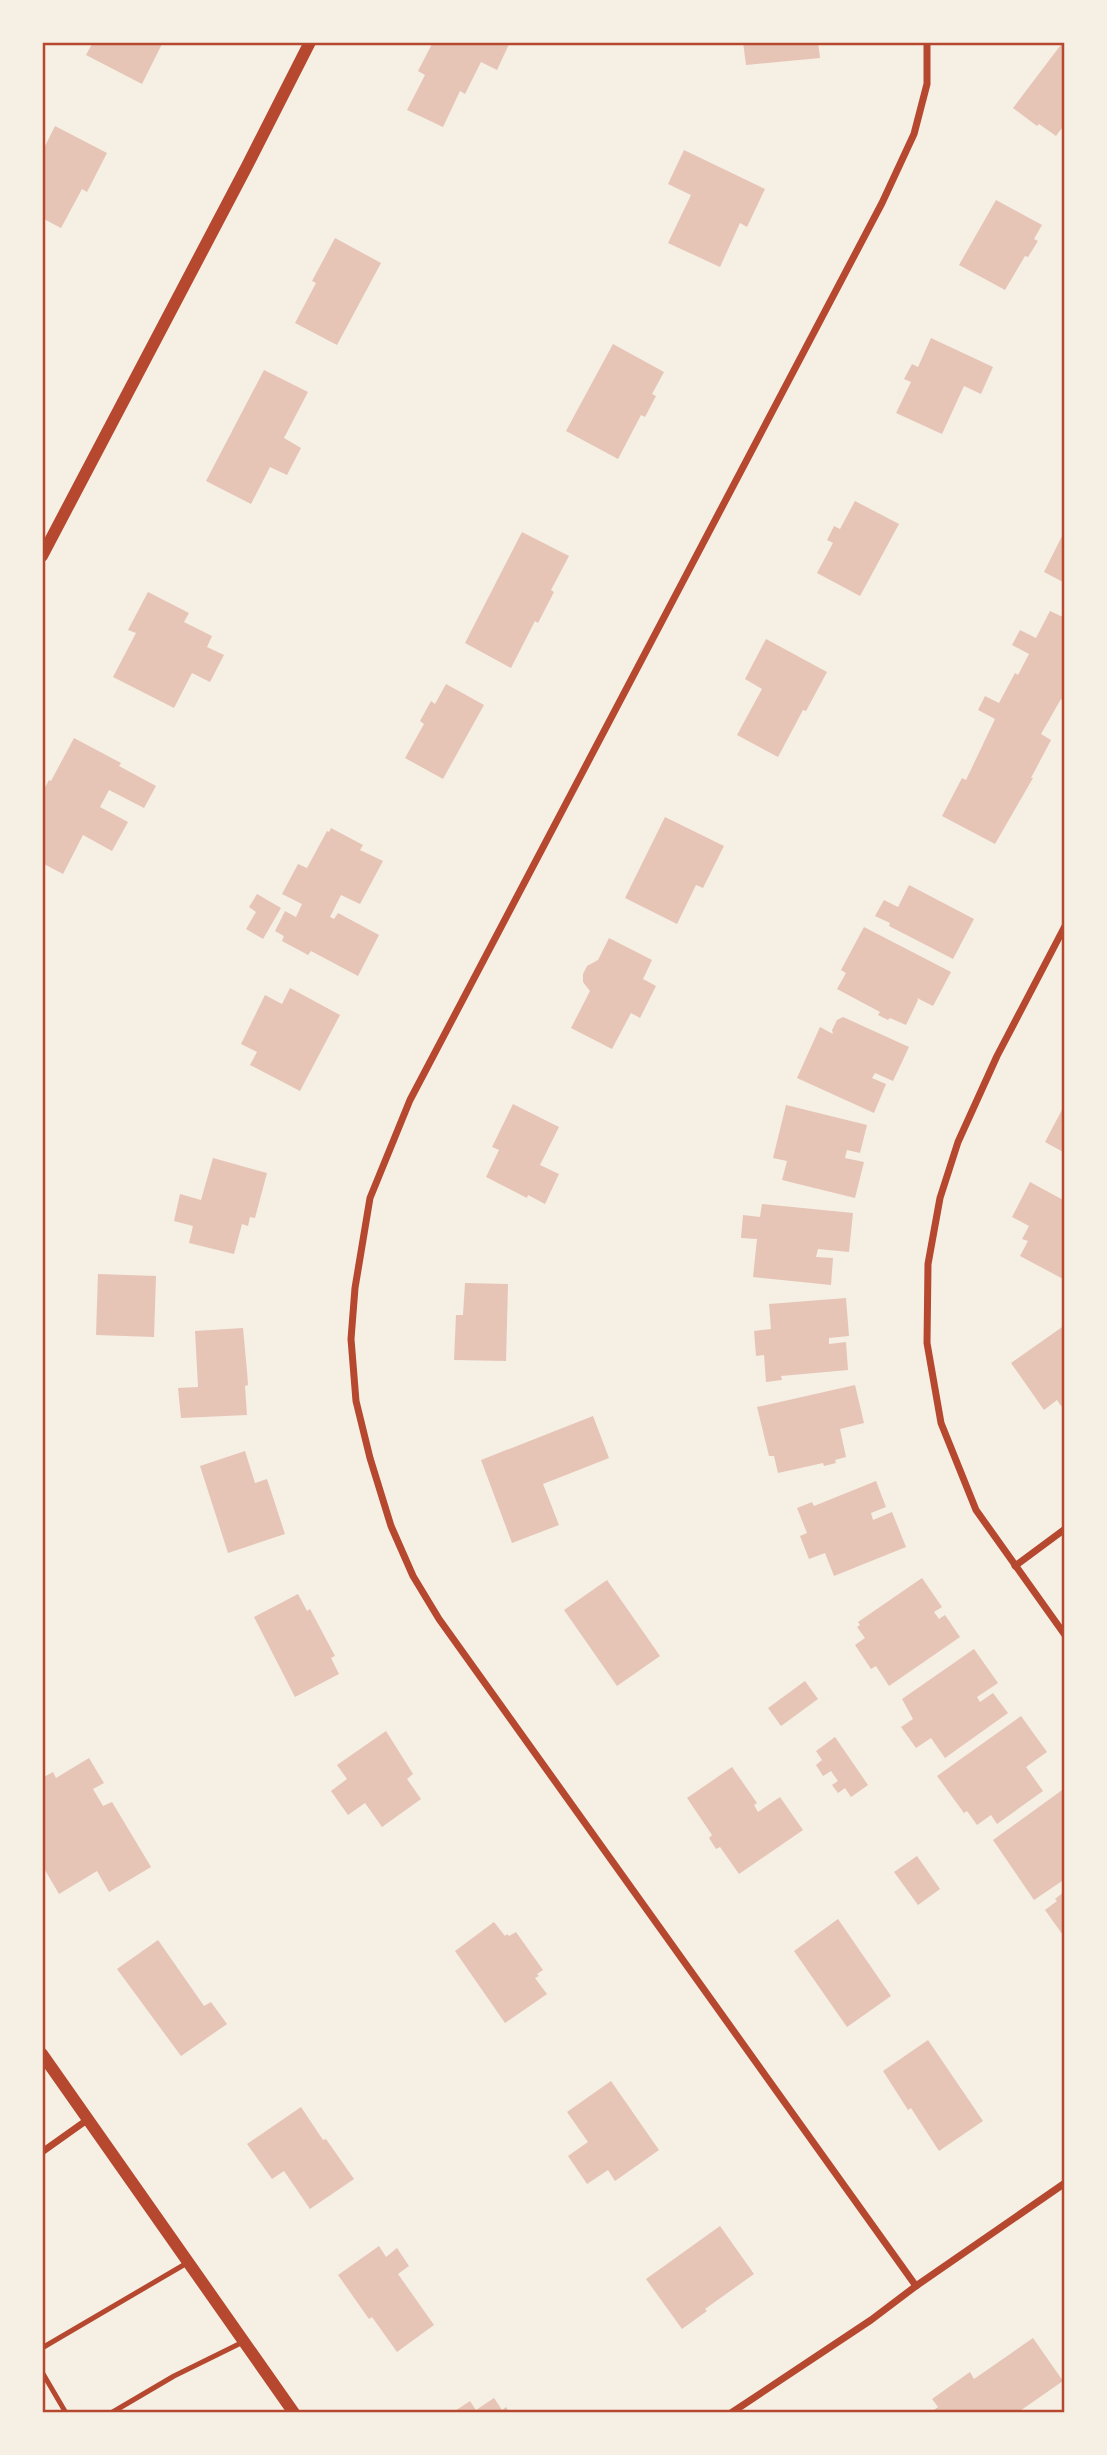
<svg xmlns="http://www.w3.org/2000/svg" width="1107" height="2455" font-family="'Work Sans',sans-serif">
<rect width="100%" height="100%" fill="#f6efe4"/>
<g fill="#e6c5b7">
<polygon points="93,42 163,42 142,84 86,55"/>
<polygon points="433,42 510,42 497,70 481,62 465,94 460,91 443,127 407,110 425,75 418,71"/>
<polygon points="743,42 818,42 820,58 746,65"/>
<polygon points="1063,42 1065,42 1065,124 1056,136 1039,124 1037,126 1013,108"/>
<polygon points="55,126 107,153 87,192 82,189 61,228 42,218 42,152"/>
<polygon points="684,150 765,189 747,227 740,223 720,267 668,243 691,195 668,184"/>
<polygon points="996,200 1042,225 1034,239 1038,241 1028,257 1025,256 1005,290 959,265"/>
<polygon points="335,238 381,263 337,345 295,323 316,283 312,281"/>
<polygon points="931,338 993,367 981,394 964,386 942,434 896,413 911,382 904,379 912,364 918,367"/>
<polygon points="613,344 664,372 652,394 656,396 645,417 641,415 618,459 566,431"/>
<polygon points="264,370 308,392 284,438 301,448 287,475 270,467 251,504 206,481"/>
<polygon points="855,501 899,524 860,596 817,573 833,543 827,540 834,526 840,529"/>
<polygon points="1065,530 1065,583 1044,572"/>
<polygon points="522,532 569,556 551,590 554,592 538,623 535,621 511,668 465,643"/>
<polygon points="148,592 189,613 184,622 212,636 207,647 224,655 210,682 192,673 174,708 113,677 136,633 128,630"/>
<polygon points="1050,611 1065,618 1065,701 1061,699 1041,734 1051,740 1031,778 1033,778 995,844 942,816 962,778 966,780 995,719 978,710 985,696 999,703 1015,673 1018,675 1029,654 1012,645 1020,630 1036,638"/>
<polygon points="766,639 827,672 806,711 803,710 778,757 737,735 762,689 745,679"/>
<polygon points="446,684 484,705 443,779 405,758 424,724 420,721 431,701 435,704"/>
<polygon points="74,738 121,763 119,766 156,786 144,808 109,790 100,807 128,822 112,851 83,835 63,874 42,863 42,793 49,780 51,781"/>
<polygon points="665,817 724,846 703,888 696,885 677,924 625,898"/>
<polygon points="331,828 363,845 360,850 383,861 360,904 341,895 330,917 334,919 338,913 379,935 358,976 311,951 308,955 282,941 284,936 275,931 285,911 296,917 302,904 282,894 298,864 307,868 327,831 329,832"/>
<polygon points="909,885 974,919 953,959 889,926 890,923 875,916 884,900 898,907"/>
<polygon points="257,894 281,908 263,939 246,929 256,912 249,907"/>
<polygon points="864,927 951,972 933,1006 917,998 918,1000 906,1025 890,1018 888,1020 878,1015 880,1012 837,989 846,973 841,970"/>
<polygon points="609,938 652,960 643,979 656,986 640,1018 631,1013 612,1049 571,1028 590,991 583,982 583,974 587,966 598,960"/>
<polygon points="290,988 340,1015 300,1091 250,1065 257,1052 241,1044 265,995 282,1004"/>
<polygon points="843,1017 909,1047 893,1081 875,1073 872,1078 886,1084 874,1113 797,1078 820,1027 833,1034 832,1030 837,1020"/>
<polygon points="513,1104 559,1127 540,1165 559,1174 545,1204 528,1195 527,1198 486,1177 499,1150 492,1147"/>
<polygon points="1065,1104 1065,1153 1045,1142"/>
<polygon points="786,1105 867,1125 860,1153 847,1150 845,1158 864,1162 855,1198 782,1180 787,1161 773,1158"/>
<polygon points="213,1158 267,1173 255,1218 250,1217 248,1226 242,1224 234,1254 189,1243 193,1226 174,1221 180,1194 201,1200"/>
<polygon points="1030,1182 1065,1201 1065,1280 1020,1256 1028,1241 1022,1239 1029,1226 1012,1217"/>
<polygon points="762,1204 853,1213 849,1252 818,1249 816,1257 833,1258 831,1285 753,1277 757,1239 741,1238 743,1215 760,1217"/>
<polygon points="98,1274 156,1276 154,1337 96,1335"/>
<polygon points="465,1283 508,1284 506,1361 454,1360 456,1315 463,1315"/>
<polygon points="846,1298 849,1336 829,1338 829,1344 846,1342 848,1370 781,1376 782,1380 766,1382 764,1355 756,1356 754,1331 771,1329 769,1304"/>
<polygon points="1065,1325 1065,1403 1061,1406 1057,1400 1044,1410 1011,1363"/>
<polygon points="243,1328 247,1371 248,1385 245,1386 247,1415 181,1418 178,1388 198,1387 195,1331"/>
<polygon points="855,1385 864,1423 840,1429 846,1457 835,1460 836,1463 824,1466 823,1463 778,1473 774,1456 769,1456 757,1407"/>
<polygon points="593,1416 609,1458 543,1484 559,1525 512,1543 481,1460"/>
<polygon points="245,1451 255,1483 267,1479 285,1534 228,1553 200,1466"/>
<polygon points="876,1481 886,1507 871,1513 873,1520 892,1512 906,1547 834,1576 825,1553 809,1559 800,1536 807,1533 797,1508 812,1502 814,1506"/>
<polygon points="922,1578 942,1607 934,1612 939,1619 945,1615 960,1637 889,1686 876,1666 871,1669 855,1645 865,1638 857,1627 860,1625 858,1622"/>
<polygon points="607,1580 660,1656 617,1686 564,1610"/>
<polygon points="298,1594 307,1611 310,1609 335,1656 331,1658 339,1674 295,1697 254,1617"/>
<polygon points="974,1649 998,1683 977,1697 980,1702 993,1693 1008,1713 945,1758 931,1738 916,1748 901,1727 913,1719 902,1699"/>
<polygon points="805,1681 818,1699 781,1726 768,1708"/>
<polygon points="1021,1716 1047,1752 1026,1767 1043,1791 997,1824 991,1815 977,1825 967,1811 964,1813 937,1776"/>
<polygon points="386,1731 413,1774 407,1779 421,1799 382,1827 365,1803 348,1815 331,1791 347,1779 337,1765"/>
<polygon points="835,1737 868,1785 851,1797 845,1788 838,1793 832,1785 838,1781 831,1771 823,1776 816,1765 822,1760 816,1751"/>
<polygon points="89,1758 104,1783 93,1789 103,1806 112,1802 151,1867 109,1892 97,1871 59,1894 42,1865 42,1778 53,1772 56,1778"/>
<polygon points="732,1767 757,1803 754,1805 758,1812 780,1797 803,1830 739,1874 720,1847 716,1849 709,1838 712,1835 687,1798"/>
<polygon points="1065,1788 1065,1838 1062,1841 1065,1845 1065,1879 1034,1900 993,1840"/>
<polygon points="917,1856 940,1889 918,1905 894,1872"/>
<polygon points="1065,1891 1065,1938 1045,1910 1057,1901 1055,1899"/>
<polygon points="838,1919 891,1996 847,2027 794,1951"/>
<polygon points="494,1922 505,1936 507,1934 509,1936 516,1932 543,1970 537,1974 539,1976 535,1978 547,1994 505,2023 455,1951"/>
<polygon points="158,1940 204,2006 211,2002 227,2024 181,2056 117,1969"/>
<polygon points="928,2040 983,2121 939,2151 911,2108 908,2110 883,2071"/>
<polygon points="611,2081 659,2150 615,2181 608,2170 587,2184 568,2156 588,2142 567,2112"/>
<polygon points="301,2107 323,2140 326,2139 354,2179 310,2209 284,2171 272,2179 247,2144"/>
<polygon points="720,2226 754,2274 705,2309 707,2311 682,2329 646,2279"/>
<polygon points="379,2246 386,2257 397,2248 409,2266 398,2274 434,2325 397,2352 372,2317 369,2319 338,2275"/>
<polygon points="1033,2338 1063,2381 1017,2413 930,2413 938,2407 932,2399 970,2372 974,2379"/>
<polygon points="494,2398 502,2410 506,2407 510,2413 452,2413 470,2401 476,2410"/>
</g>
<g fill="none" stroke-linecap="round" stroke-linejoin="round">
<g stroke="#b5482f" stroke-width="5">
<polyline points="42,2348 187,2263"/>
<polyline points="42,2372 66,2413"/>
<polyline points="111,2413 174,2376 243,2342"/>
</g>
<g stroke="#b5482f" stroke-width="7">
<polyline points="1065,926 997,1056 958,1142 940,1198 928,1264 927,1343 941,1423 976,1510 1065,1635"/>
<polyline points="1015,1566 1065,1529"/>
<polyline points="42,2152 87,2120"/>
<polyline points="916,2286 439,1619 413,1576 391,1526 370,1458 356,1401 351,1339 355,1288 370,1198 410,1100 882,203 914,134 927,84 927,42"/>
<polyline points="731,2413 871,2320 916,2286 1065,2183"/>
</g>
<g stroke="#b5482f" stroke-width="12">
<polyline points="42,556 247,166 310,42"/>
<polyline points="42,2054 294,2413"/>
</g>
</g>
<rect width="1107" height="2455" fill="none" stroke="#f6efe4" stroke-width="88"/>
<rect x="44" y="44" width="1019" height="2367" fill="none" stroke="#b5482f" stroke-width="2.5"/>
</svg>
